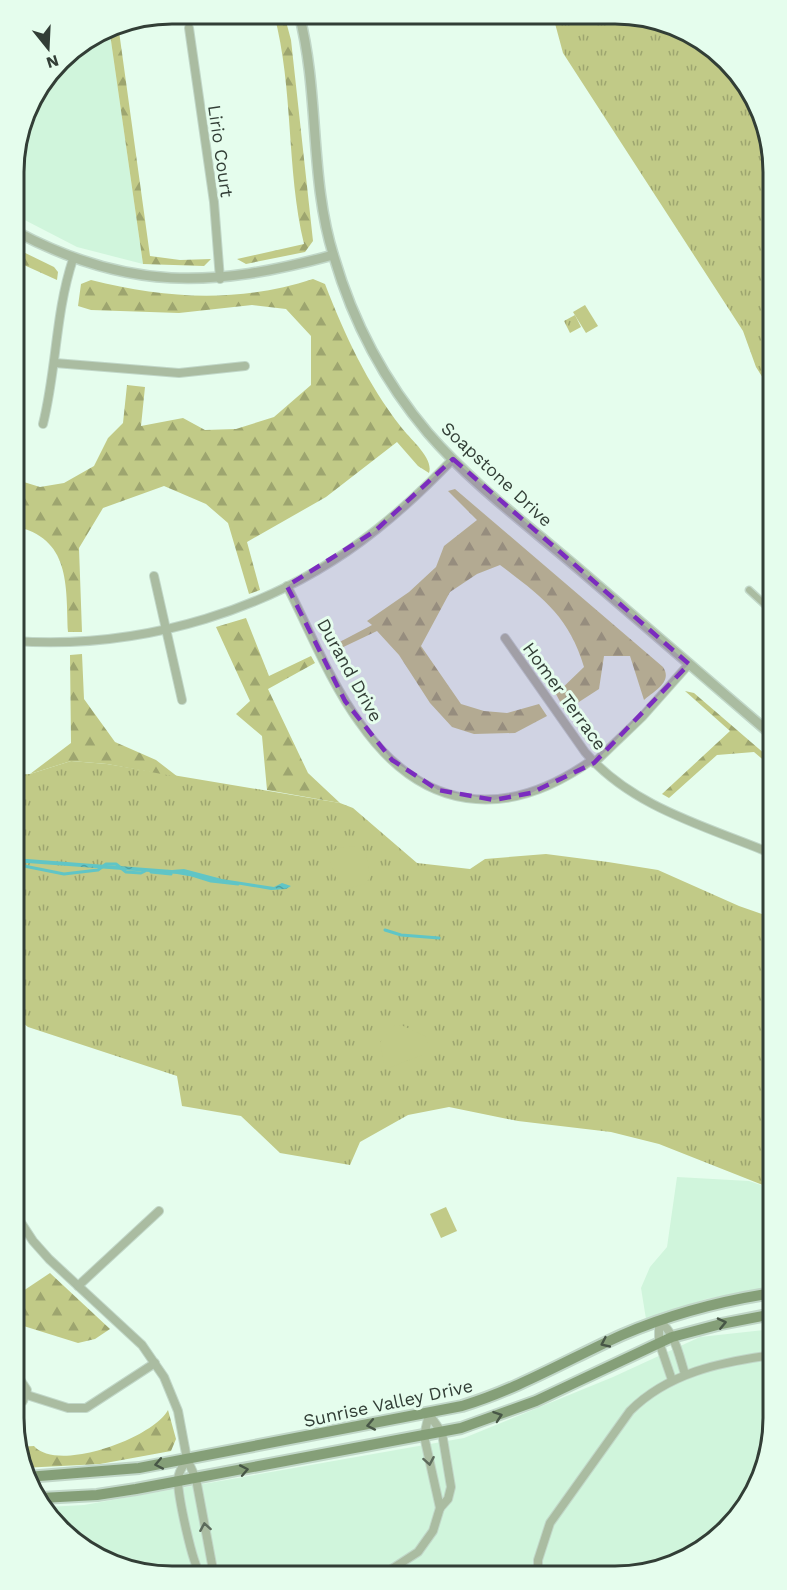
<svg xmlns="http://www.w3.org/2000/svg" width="787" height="1590" font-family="'Work Sans',sans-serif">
<defs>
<pattern id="grass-tufts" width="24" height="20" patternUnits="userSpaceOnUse" patternTransform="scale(1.5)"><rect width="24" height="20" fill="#c1ca87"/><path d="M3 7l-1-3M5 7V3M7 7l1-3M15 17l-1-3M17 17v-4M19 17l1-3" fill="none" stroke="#9da56f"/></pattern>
<pattern id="forest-firs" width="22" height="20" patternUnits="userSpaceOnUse" patternTransform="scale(1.5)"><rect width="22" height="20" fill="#c1ca87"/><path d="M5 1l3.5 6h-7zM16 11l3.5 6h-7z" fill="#9da56f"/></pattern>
<pattern id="water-ripples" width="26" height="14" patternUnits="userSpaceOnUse" patternTransform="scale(1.5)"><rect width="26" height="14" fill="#60c5c6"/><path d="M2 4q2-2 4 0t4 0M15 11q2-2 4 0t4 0" fill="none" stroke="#50a1a2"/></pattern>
</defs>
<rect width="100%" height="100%" fill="#e5fded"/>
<g fill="#d0f5dc">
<polygon points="109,27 143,264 77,247 15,215 15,151 30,101 67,53"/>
<polygon points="677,1177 749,1181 773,1189 773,1287 706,1299 646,1319 641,1288 650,1267 667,1247"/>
<polygon points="773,1329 773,1429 741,1515 666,1568 615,1576 151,1575 68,1537 47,1507 84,1505 464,1438 613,1377 700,1337"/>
</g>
<g fill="url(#grass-tufts)">
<polygon points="553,16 646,16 720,53 765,121 773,172 773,394 756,367 743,331 563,53"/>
<polygon points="575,315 581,327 570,333 564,321"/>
<polygon points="71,761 107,764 340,803 353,808 417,863 470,869 485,859 546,854 608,862 658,870 739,906 773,918 773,1189 659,1144 611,1132 518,1121 449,1107 408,1115 360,1142 350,1165 280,1153 241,1116 182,1106 177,1076 28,1027 14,1016 14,775 30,774"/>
</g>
<g fill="url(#forest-firs)">
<path d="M274 14H284L291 40 313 241 305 252 246 264 237 259 304 244C286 168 294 90 274 14Z"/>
<polygon points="118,24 150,256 180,260 211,259 204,266 143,264 109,27"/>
<polygon points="15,248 54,267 58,272 57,280 15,261"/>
<path d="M313 279 325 284C345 336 367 383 401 427 410 439 434 458 429 473L418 466 397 442 326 497 247 542 260 590 249 594 228 523 206 504 164 486 103 508 79 548 82 632H68C66 585 71 538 14 526V479L40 487 64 483 94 466 108 438 123 423 127 385 145 387 141 426 183 418 205 430 236 429 274 417 311 385V336L286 309 252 305 179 313 91 310 78 306 81 284 91 280C166 299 239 303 313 279Z"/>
<path d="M455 489 663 667C673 682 654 691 644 700L630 656H604L599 689 565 711 556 694 584 667C569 616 541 596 500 565L477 574 450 592 421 646 461 704 484 711 507 713 539 704 547 716 515 733 474 734 452 727 430 703 399 655 377 631 335 651 332 646 372 625 367 621 409 592 436 567 444 546 477 520 448 491Z"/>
<polygon points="246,618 269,676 311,656 315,663 268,689 308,773 340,803 267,790 262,736 236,714 250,701 216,627"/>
<polygon points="82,654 84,699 115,742 156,760 178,777 107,764 71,761 30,774 71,743 70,655"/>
<polygon points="685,691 694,693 773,761 773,768 754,752 717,755 669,798 662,794 730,731"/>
<polygon points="50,1273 110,1329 95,1339 78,1343 14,1323 14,1297"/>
<path d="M168 1410 176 1439 171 1451 100 1464 22 1468 18 1447 34 1446C58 1473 153 1438 168 1410Z"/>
</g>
<g fill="#c1ca87">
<polygon points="585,305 598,326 586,333 573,312"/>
<polygon points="356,846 366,853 370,878 365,884 345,889 338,883 328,855 337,848"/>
<polygon points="401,1025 425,1036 430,1048 422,1055 389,1068 384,1063 380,1042 394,1026"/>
<polygon points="446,1207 457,1231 441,1238 430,1214"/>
</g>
<polygon fill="url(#water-ripples)" points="14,858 172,870 184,869 222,879 274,887 282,883 291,886 286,889 271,890 177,874 14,862"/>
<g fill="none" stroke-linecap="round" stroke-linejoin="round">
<g stroke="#60c5c6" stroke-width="3">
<polyline points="14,864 64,874 98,870 106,864 116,864 126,872 141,873 145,871"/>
<polyline points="151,872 171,874"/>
<polyline points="192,875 211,881 238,884"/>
<polyline points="385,930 401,935 439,938"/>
</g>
<g stroke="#c1d7c8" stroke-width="9">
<polyline id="pedestrian" points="749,590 773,612"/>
</g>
<g stroke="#c1d7c8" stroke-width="10">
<g id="minor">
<polyline points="189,28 214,202 220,279"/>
<polyline points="55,363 179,373 245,366"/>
<path d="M43 424C57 367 55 314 73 259"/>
<polyline points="154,576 182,700"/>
<path d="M287 586C310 631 330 682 360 723 422 812 505 822 592 760"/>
<path d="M505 638 585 752C630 805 701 825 763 850"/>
<path d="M14 641C142 650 276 610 376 530 404 508 429 484 453 459"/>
<polyline points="594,763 642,717 689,664"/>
<polyline points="14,1212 33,1241 49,1259 142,1345 164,1377 178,1411 187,1459 196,1479 214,1575"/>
<polyline points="78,1286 159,1211"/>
<path d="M672 1380 659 1342V1321C675 1332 679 1356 685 1374"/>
<polyline points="27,1395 68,1408 86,1408 155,1363"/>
<polyline points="14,1403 23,1401 27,1390 21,1381 14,1380"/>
<polyline points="429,1414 424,1436 440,1508"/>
<path d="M187 1459C183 1466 178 1472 178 1480 178 1496 192 1564 201 1575"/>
<polyline points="381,1576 418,1552 433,1531 440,1508 448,1499 451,1487 442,1433 429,1414"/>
<path d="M538 1576V1560L550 1523 630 1411C668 1373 720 1362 773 1355"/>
</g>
</g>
<g stroke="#c1d7c8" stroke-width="12">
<g id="tertiary">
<path d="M299 14C320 94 309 179 334 257 353 322 384 381 428 433 472 484 529 526 580 570 644 625 709 681 773 736"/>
<path d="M15 231C127 291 213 288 333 255"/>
</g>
</g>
<g stroke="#c1d7c8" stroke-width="14">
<g id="secondary">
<path d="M27 1477 139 1468 462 1406C518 1389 569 1359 622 1335 671 1314 721 1301 773 1293"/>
<polyline points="41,1498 97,1495 136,1489 461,1428 536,1401 672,1337 721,1324 773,1314"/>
</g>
</g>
<use href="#pedestrian" stroke="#aabca1" stroke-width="6"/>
<use href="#minor" stroke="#aabca1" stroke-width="8"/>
<use href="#tertiary" stroke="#aabca1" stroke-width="9"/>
<use href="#secondary" stroke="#859f78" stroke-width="10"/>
</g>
<defs><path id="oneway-chevron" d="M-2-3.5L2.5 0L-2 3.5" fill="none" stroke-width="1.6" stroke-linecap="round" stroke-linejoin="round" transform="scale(1.5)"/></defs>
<g stroke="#475646">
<use href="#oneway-chevron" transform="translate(722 1323) rotate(-13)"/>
<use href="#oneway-chevron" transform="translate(605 1343) rotate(155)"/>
<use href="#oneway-chevron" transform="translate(498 1416) rotate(-19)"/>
<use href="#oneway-chevron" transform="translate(371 1425) rotate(169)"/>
<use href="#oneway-chevron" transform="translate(159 1464) rotate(169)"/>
<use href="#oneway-chevron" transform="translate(244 1470) rotate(-11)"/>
</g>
<g stroke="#5c6a5b">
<use href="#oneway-chevron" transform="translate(429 1461) rotate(80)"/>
<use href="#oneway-chevron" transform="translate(205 1527) rotate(-100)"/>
</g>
<path fill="#7b2cbf" fill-opacity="0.2" stroke="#7b2cbf" stroke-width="4.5" stroke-dasharray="12 8" stroke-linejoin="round" d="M453 459 689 664 594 763 531 793 494 800 438 790 392 760 345 701 287 586 375 531Z"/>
<g text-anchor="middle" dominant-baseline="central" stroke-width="6" stroke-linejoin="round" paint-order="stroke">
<g font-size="18" fill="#323e36" stroke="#e5fded">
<text transform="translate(221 151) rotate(82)">Lirio Court</text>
<text transform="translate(497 474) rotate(43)">Soapstone Drive</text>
<text transform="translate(350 670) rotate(61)">Durand Drive</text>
<text transform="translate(565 696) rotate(54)">Homer Terrace</text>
<text transform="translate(388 1403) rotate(-12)">Sunrise Valley Drive</text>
</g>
</g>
<path d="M0 0H787V1590H0ZM172 24H615A148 148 0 0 1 763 172V1418A148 148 0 0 1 615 1566H172A148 148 0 0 1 24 1418V172A148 148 0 0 1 172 24Z" fill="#e5fded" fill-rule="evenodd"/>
<path fill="none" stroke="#323e36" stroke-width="3" d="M172 24H615A148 148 0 0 1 763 172V1418A148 148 0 0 1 615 1566H172A148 148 0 0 1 24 1418V172A148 148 0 0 1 172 24Z"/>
<g transform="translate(48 48) rotate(162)" stroke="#e5fded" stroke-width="4.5" paint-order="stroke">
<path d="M0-4.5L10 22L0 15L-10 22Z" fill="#323e36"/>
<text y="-9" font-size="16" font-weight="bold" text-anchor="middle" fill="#323e36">N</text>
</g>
</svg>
